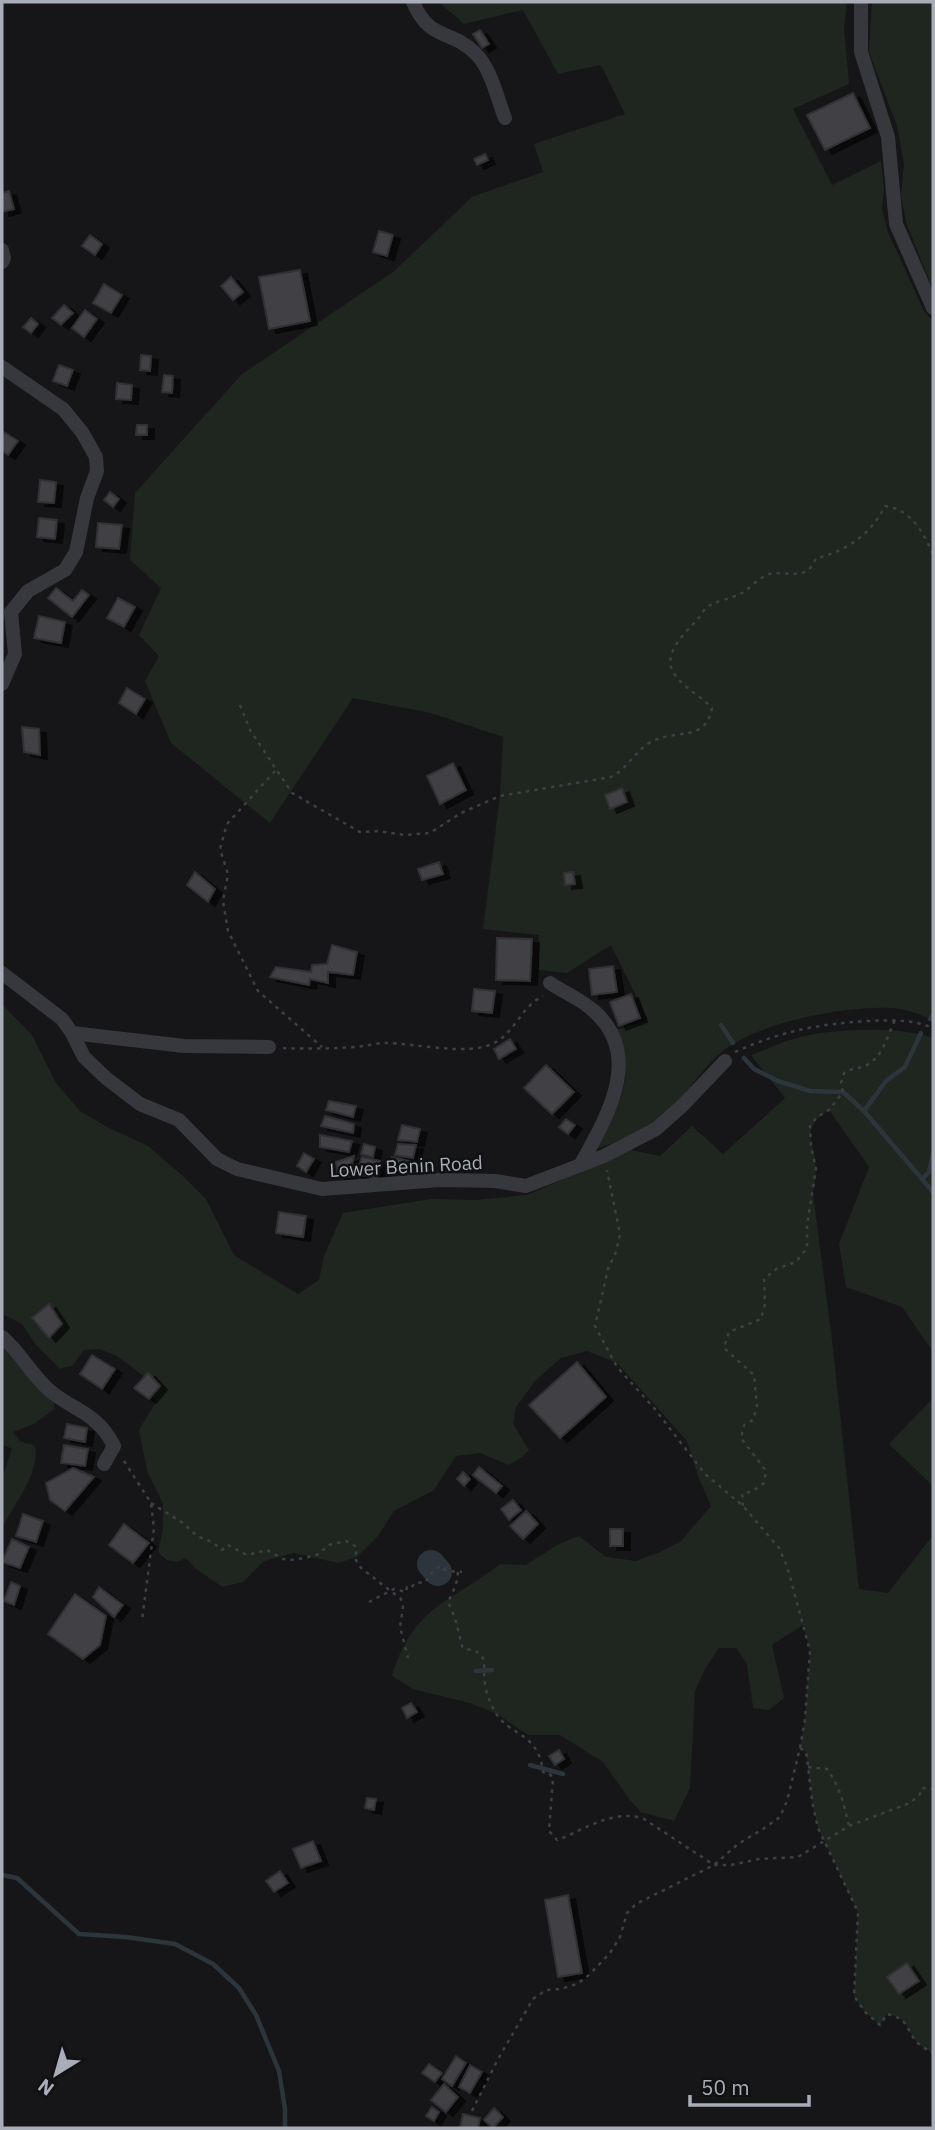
<svg xmlns="http://www.w3.org/2000/svg" width="935" height="2130" font-family="'IBM Plex Sans',sans-serif">
<defs>
<filter id="shadow"><feDropShadow dx="7" dy="4" stdDeviation="0" flood-color="#0009"/></filter>
</defs>
<rect width="100%" height="100%" fill="#161618"/>
<g fill="#1e261f">
<path d="M439 2H847L844 29 849 84 793 109 832 185 881 161 884 189 882 209 888 232 924 311 933 321V1020C920 1014 906 1009 892 1008 845 1005 753 1023 718 1055 697 1074 682 1102 660 1119 643 1133 618 1141 597 1149 618 1103 637 1082 617 1030L648 1020 611 945 567 973 539 970V935L483 929 500 796 503 737 431 713 353 698 270 823 171 743 145 681 159 656 139 635 161 588 130 560 135 493 242 374 393 272 472 197 543 172 534 144 625 114 601 65 558 74 523 10 464 24Z"/>
<polygon points="872,2 933,2 933,290 906,222 901,196 904,164 897,126 869,52"/>
<path d="M2 1004 32 1035 56 1083 80 1111 107 1127 148 1146 185 1178 206 1199 234 1255 298 1294 319 1280 324 1256 343 1213 431 1199 476 1200 527 1195 631 1150 660 1156 692 1126 723 1154 785 1098 751 1055C766 1050 781 1042 797 1038 829 1028 903 1026 933 1038V1352L902 1307 846 1287 839 1244 869 1167 829 1110C798 1129 816 1142 816 1170 816 1178 814 1186 813 1193L832 1340 859 1589 888 1593 933 1535V2053C927 2050 919 2045 915 2040 905 2026 908 2018 887 2014L880 2025 865 2012 854 1996 858 1912 818 1828 812 1801 807 1758 806 1752 800 1748 805 1719 810 1651 803 1625 772 1645 784 1698 769 1710 753 1708 747 1664 736 1648H719L705 1669 695 1691 690 1788 674 1821 641 1812 629 1799 603 1762 560 1735H528L497 1714 470 1703 413 1689 392 1676C414 1605 449 1604 500 1564L526 1565 557 1545 579 1536 606 1557 636 1561 658 1553 681 1541 711 1506 699 1479 687 1441 617 1363 587 1351 561 1358 535 1381 516 1407 513 1424 529 1450 522 1457 509 1465 480 1453 456 1456 434 1490 394 1511 378 1536 357 1557 338 1563 294 1553 264 1561 243 1582 222 1587 195 1568 186 1558 177 1562 167 1560 158 1552 163 1529V1504L147 1471 139 1430 156 1402 149 1380 117 1356 99 1349 84 1350 73 1365 60 1369 35 1344 22 1324 2 1314Z"/>
<path d="M2 1346 53 1398 55 1408 34 1424 13 1432 20 1441 35 1446C40 1474 14 1504 2 1528V1478L12 1449 2 1444Z"/>
<polygon points="933,1398 933,1486 889,1444"/>
</g>
<g fill="none" stroke-linecap="round" stroke-linejoin="round">
<g stroke="#2c353c" stroke-width="4.5">
<polyline points="930,1019 933,1015"/>
<polyline points="721,1025 733,1043"/>
<polyline points="744,1058 754,1069 778,1081 810,1091 843,1092 864,1111 933,1192"/>
<polyline points="864,1111 886,1081 905,1067 921,1033"/>
<polyline points="922,1179 929,1172 933,1153"/>
<polyline points="476,1671 492,1670"/>
<polyline points="530,1765 563,1774"/>
<polyline points="2,1875 17,1878 79,1934 126,1937 175,1944 213,1964 239,1988 256,2015 279,2071 285,2109 285,2128"/>
</g>
<polyline stroke="#2c353c" stroke-width="28" points="431,1564 438,1572"/>
</g>
<g fill="#404145" stroke="#303034" stroke-width="2" filter="url(#shadow)">
<polygon points="480,30 489,44 482,48 473,34"/>
<polygon points="853,93 870,128 825,150 807,115"/>
<polygon points="485,154 488,160 477,165 474,159"/>
<polygon points="9,191 14,209 2,212 2,193"/>
<polygon points="379,231 393,235 387,256 373,252"/>
<polygon points="90,235 102,244 95,255 82,246"/>
<polygon points="300,270 310,321 269,329 259,277"/>
<polygon points="231,277 243,292 233,300 221,286"/>
<polygon points="104,284 122,295 111,313 93,303"/>
<polygon points="64,305 73,313 61,325 52,318"/>
<polygon points="85,310 97,319 84,337 72,328"/>
<polygon points="31,318 38,324 31,333 23,327"/>
<polygon points="141,355 151,356 150,371 140,370"/>
<polygon points="59,365 73,370 67,386 53,381"/>
<polygon points="164,375 173,376 172,393 162,392"/>
<polygon points="117,383 132,385 131,400 116,399"/>
<polygon points="137,425 147,425 147,435 136,435"/>
<polygon points="4,432 18,441 8,455 2,451 2,435"/>
<polygon points="40,480 56,482 54,503 38,502"/>
<polygon points="110,492 119,499 113,507 104,500"/>
<polygon points="39,518 57,520 55,539 37,537"/>
<polygon points="98,523 122,525 119,549 96,547"/>
<polygon points="56,588 73,601 82,590 89,595 72,617 48,598"/>
<polygon points="118,598 135,607 124,627 107,618"/>
<polygon points="39,616 65,622 61,643 34,638"/>
<polygon points="127,688 145,699 136,714 119,703"/>
<polygon points="22,727 39,729 40,755 24,752"/>
<polygon points="453,763 466,790 440,804 427,776"/>
<polygon points="622,788 627,802 610,809 605,795"/>
<polygon points="439,862 443,874 422,880 418,869"/>
<polygon points="195,872 215,889 208,902 187,885"/>
<polygon points="573,872 575,884 565,885 564,873"/>
<polygon points="497,938 532,939 530,981 496,980"/>
<polygon points="332,945 357,952 353,975 328,972 328,983 310,979 309,985 270,977 276,967 311,972 312,965 327,964"/>
<polygon points="613,966 617,992 592,995 589,969"/>
<polygon points="474,989 495,991 492,1013 472,1011"/>
<polygon points="631,994 640,1018 619,1026 610,1002"/>
<polygon points="510,1039 516,1049 499,1059 494,1049"/>
<polygon points="546,1065 574,1092 552,1114 524,1088"/>
<polygon points="329,1101 356,1106 353,1117 326,1110"/>
<polygon points="325,1116 354,1124 353,1133 321,1126"/>
<polygon points="566,1119 575,1125 568,1134 559,1127"/>
<polygon points="402,1125 420,1129 417,1142 398,1140"/>
<polygon points="320,1135 352,1141 349,1152 320,1147"/>
<polygon points="364,1144 375,1147 373,1157 361,1154"/>
<polygon points="398,1144 416,1145 413,1158 395,1155"/>
<polygon points="304,1153 314,1159 306,1172 297,1166"/>
<polygon points="354,1156 349,1177 338,1176 336,1162"/>
<polygon points="362,1157 380,1161 377,1178 356,1174"/>
<polygon points="392,1157 417,1163 412,1176 389,1169"/>
<polygon points="279,1212 306,1216 303,1237 276,1233"/>
<polygon points="49,1304 62,1324 49,1338 32,1318"/>
<polygon points="92,1355 115,1369 102,1389 80,1374"/>
<polygon points="577,1362 606,1397 560,1438 529,1405"/>
<polygon points="148,1373 160,1386 149,1399 134,1388"/>
<polygon points="67,1424 87,1428 85,1442 64,1438"/>
<polygon points="64,1445 88,1449 85,1466 61,1463"/>
<polygon points="479,1467 502,1486 496,1493 473,1475"/>
<polygon points="73,1468 94,1477 65,1511 50,1500 46,1483"/>
<polygon points="463,1472 470,1479 464,1486 457,1479"/>
<polygon points="513,1500 521,1510 509,1520 501,1509"/>
<polygon points="526,1511 538,1524 523,1539 510,1526"/>
<polygon points="23,1514 43,1521 36,1542 16,1536"/>
<polygon points="124,1524 149,1543 133,1563 109,1545"/>
<rect x="610" y="1529" width="13" height="17"/>
<polygon points="12,1539 29,1547 20,1568 2,1562"/>
<polygon points="11,1582 20,1586 14,1605 4,1601"/>
<polygon points="99,1587 123,1605 114,1617 93,1597"/>
<polygon points="75,1594 106,1616 100,1645 83,1659 48,1634"/>
<polygon points="411,1703 417,1712 407,1718 402,1708"/>
<polygon points="559,1750 564,1759 555,1765 549,1756"/>
<polygon points="367,1798 376,1799 374,1810 365,1808"/>
<polygon points="313,1841 321,1861 301,1868 293,1849"/>
<polygon points="280,1871 288,1883 274,1892 266,1881"/>
<polygon points="568,1895 582,1973 558,1977 545,1900"/>
<polygon points="907,1963 919,1981 899,1994 887,1977"/>
<polygon points="456,2056 466,2063 452,2086 442,2079"/>
<polygon points="429,2064 442,2073 435,2082 422,2073"/>
<polygon points="470,2065 482,2072 470,2093 459,2087"/>
<polygon points="444,2084 458,2097 446,2112 431,2100"/>
<polygon points="432,2107 439,2112 434,2121 426,2116"/>
<polygon points="494,2108 503,2117 493,2128 484,2120"/>
<polygon points="463,2114 480,2118 478,2128 460,2128"/>
</g>
<g fill="none" stroke-linecap="round" stroke-linejoin="round">
<g stroke="#3d3f44" stroke-width="2.5" stroke-dasharray="3.5 5" stroke-linecap="butt">
<path d="M240 705 250 730 292 793 360 832 378 831 404 835 430 833 461 813 500 796 611 777C629 768 635 750 651 742 677 728 705 743 712 708 701 696 684 688 675 675 660 655 685 633 697 620 701 616 703 610 707 607 713 602 733 598 742 593 750 588 760 577 769 574 786 570 807 583 816 558 846 552 872 533 885 506 910 509 924 532 933 555"/>
<polyline points="275,771 227,824 220,849 228,874 223,901 228,931 258,991 322,1047"/>
<path d="M283 1048C308 1049 339 1049 364 1046 371 1045 378 1043 385 1043 415 1043 465 1056 492 1044 515 1034 521 1006 543 996"/>
<path d="M735 1052C781 1031 819 1024 868 1021 891 1020 912 1019 933 1028"/>
<polyline points="124,1461 151,1503 154,1528 142,1620"/>
<polyline points="151,1503 183,1523 197,1536 212,1542 222,1550 228,1545 247,1555 267,1550 283,1559 294,1560 317,1555 329,1545 346,1541 355,1546 357,1551 354,1557 361,1568 401,1599 403,1607 400,1627 408,1658"/>
<path d="M743 1506 742 1494 753 1491 764 1483 766 1471 741 1438 744 1425 753 1420 757 1406 754 1375 724 1348 729 1332 761 1319 765 1304 764 1279 776 1269 796 1262 807 1248V1225L816 1169 811 1146 810 1126 817 1117 829 1110 843 1092 841 1083 844 1073C854 1067 858 1069 865 1066 883 1058 887 1036 895 1020"/>
<path d="M458 1572 456 1585 448 1602 455 1618 462 1646 464 1649C491 1651 482 1665 485 1684 486 1692 490 1703 494 1710 509 1738 538 1730 543 1772L549 1773 553 1778 549 1831 557 1840C584 1830 614 1808 644 1819L714 1865H731L759 1859 798 1857 849 1826 910 1803 920 1794 922 1788 933 1789"/>
<polyline points="369,1602 394,1589 406,1592 407,1587 411,1588 415,1583 426,1582 429,1575 440,1566 447,1571 462,1572"/>
<path d="M800 1748 806 1752 807 1758 812 1801 818 1828 858 1912 854 1996 865 2012 880 2025 887 2014C908 2019 905 2026 915 2040 919 2045 927 2050 933 2053"/>
<path d="M808 1767 827 1769C840 1787 844 1805 849 1826"/>
<polyline points="472,2111 498,2059 533,1999 546,1990 561,1989 577,1984 589,1975 610,1953 620,1937 627,1913 636,1904 714,1865 738,1844 763,1829 780,1817 787,1801 800,1748 805,1719 810,1651 787,1566 779,1548 743,1506 705,1474 654,1408 617,1367 595,1326 608,1269 616,1252 620,1234 607,1170"/>
</g>
<g stroke="#37383d" stroke-width="14">
<path d="M413 2C430 42 451 29 475 53 491 68 497 98 505 118"/>
<polyline points="861,2 861,52 888,137 896,224 933,308"/>
<polyline points="2,250 4,258 2,262"/>
<polyline points="2,367 63,409 82,432 96,457 97,471 87,498 76,552 65,570 28,591 11,612 15,654 2,684"/>
<polyline points="2,973 62,1019 72,1033 84,1057 106,1078 140,1104 179,1120 217,1159 237,1169 322,1189 440,1180 495,1181 526,1186 604,1156 656,1129 682,1106 725,1061"/>
<path d="M550 983C565 993 581 999 595 1012 644 1057 606 1118 581 1164"/>
<polyline points="72,1033 184,1046 269,1047"/>
<path d="M2 1337C20 1352 31 1374 49 1390 75 1412 97 1412 114 1446L104 1464"/>
</g>
</g>
<g text-anchor="middle" dominant-baseline="central" stroke-width="5" stroke-linejoin="round" paint-order="stroke">
<g font-size="19" fill="#a8adb8" stroke="#111113">
<text transform="translate(406 1166) rotate(-3)">Lower Benin Road</text>
</g>
</g>
<rect width="935" height="2130" fill="none" stroke="#a8adb8" stroke-width="7"/>
<g transform="translate(56 2074) rotate(217)" stroke="#111113" stroke-width="5" paint-order="stroke">
<path d="M0-5L12 26L0 18L-12 26Z" fill="#a8adb8"/>
<text y="-10" font-size="19" font-weight="bold" text-anchor="middle" fill="#a8adb8">N</text>
</g>
<path d="M690 2095v10h119v-10" fill="none" stroke="#a8adb8" stroke-width="3.5"/>
<text x="701" y="2095" font-size="21" fill="#a8adb8" stroke="#111113" stroke-width="5" paint-order="stroke">50 m</text>
</svg>
